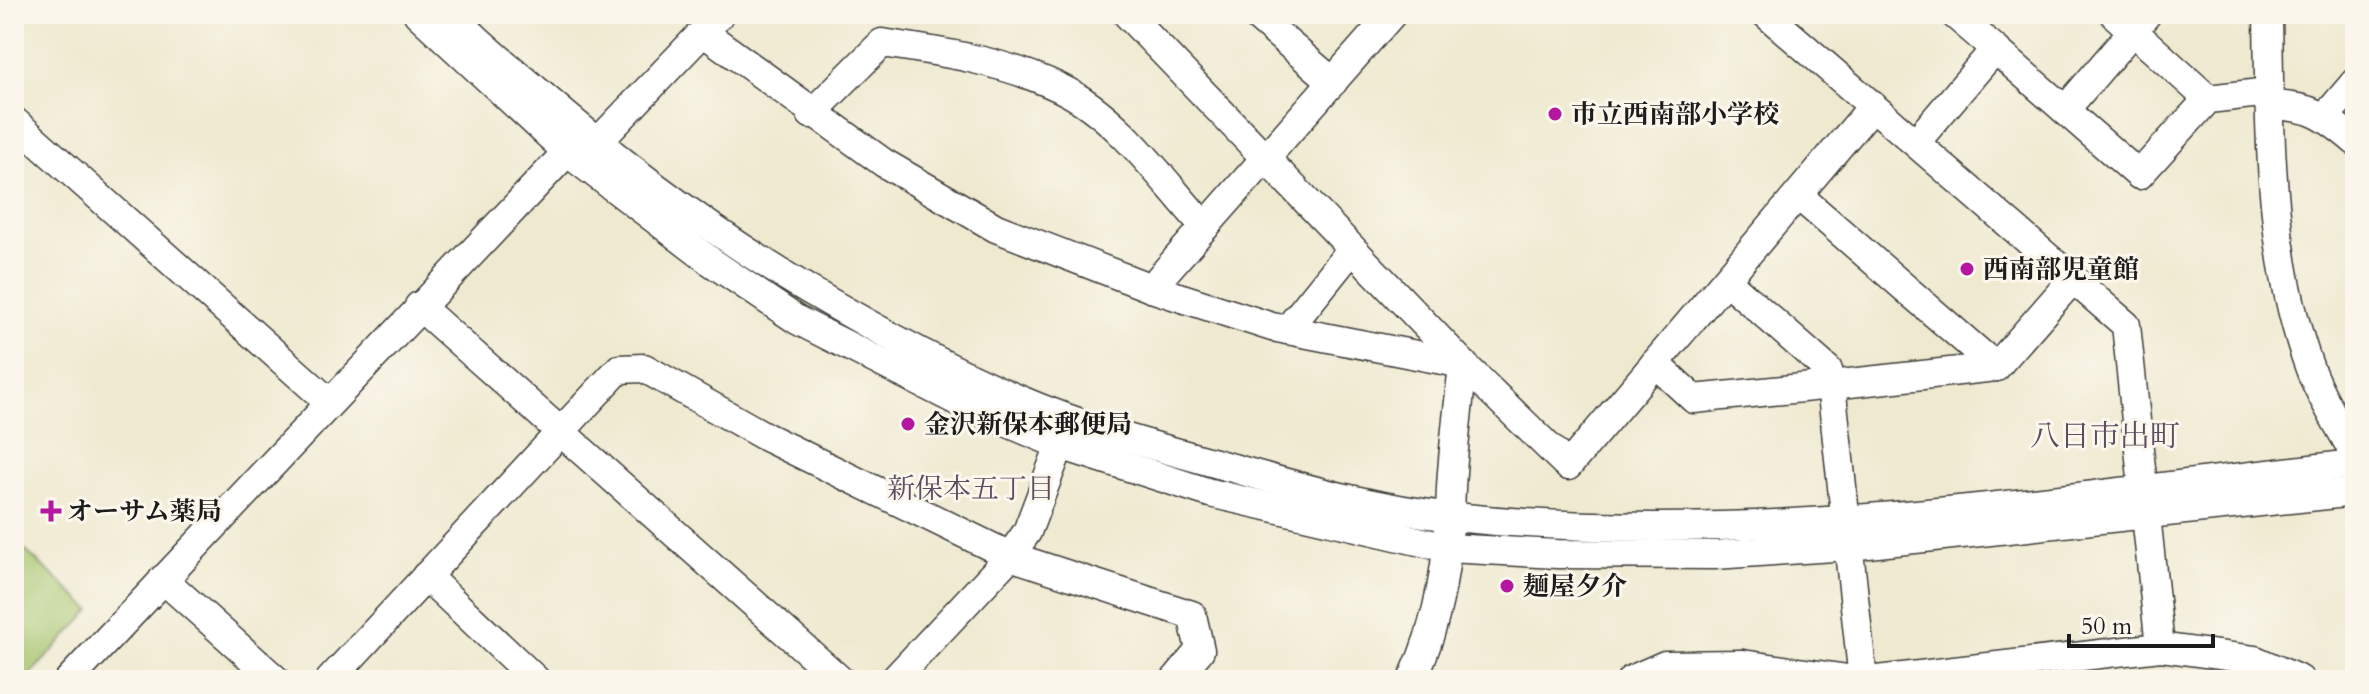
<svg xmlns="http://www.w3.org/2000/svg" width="2369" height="694" font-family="Cardo,'Noto Serif JP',serif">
<rect width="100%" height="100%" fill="#fbf7ec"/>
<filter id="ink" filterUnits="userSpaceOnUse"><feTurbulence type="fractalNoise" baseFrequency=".0125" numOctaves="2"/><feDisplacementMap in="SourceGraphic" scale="16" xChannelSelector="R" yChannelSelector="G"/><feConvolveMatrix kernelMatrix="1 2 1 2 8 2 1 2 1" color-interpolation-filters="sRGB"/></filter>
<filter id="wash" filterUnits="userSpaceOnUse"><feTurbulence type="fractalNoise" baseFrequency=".006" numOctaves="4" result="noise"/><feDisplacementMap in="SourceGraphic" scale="32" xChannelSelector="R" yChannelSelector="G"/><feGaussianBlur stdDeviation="1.8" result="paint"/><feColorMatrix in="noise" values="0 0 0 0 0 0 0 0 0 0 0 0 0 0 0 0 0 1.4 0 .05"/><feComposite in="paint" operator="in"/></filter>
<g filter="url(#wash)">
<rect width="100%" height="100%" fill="#efe9d0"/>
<polygon fill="#a4c46d" stroke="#607044" stroke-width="2" points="14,540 91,610 25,680 14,680"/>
</g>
<g filter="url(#ink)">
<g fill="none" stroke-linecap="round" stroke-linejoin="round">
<g stroke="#3c3b37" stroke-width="31">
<g id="minor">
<polyline points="418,14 567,152 710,261 797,320 961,403 1060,445 1210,493 1448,548 1557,554 1714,555 1849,546 2355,492"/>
<path d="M452 14C477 42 507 65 536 90 621 164 711 232 809 290 877 330 946 368 1018 399 1088 429 1161 448 1233 468 1306 489 1379 509 1454 517 1755 549 2056 497 2355 464"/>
<polyline points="1127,14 1463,364"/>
<polyline points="1254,14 1333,82"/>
<polyline points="1766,14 2126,325 2143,487"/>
<polyline points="1954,14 1995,49"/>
<polyline points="2114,14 2208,99"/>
<path d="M2268 14C2270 133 2268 255 2310 369 2321 398 2340 427 2355 455"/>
<polyline points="703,32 884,163 996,228 1151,288 1272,327 1463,364"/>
<path d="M2269 105C2311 106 2324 115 2355 141"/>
<polyline points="2065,110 2147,14"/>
<path d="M811 114 882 43C943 52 1004 61 1060 88 1119 116 1162 180 1205 227"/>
<polyline points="2326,116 2355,82"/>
<polyline points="14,121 329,402"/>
<polyline points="1916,142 1995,49 2139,175 2208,99 2269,92"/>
<polyline points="1799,196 1996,367"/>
<polyline points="1151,288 1392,14"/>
<polyline points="419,306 840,680"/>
<polyline points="1287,330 1352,249"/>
<polyline points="1655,363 1694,399 1831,385 1828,370 1727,281"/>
<polyline points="2146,515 2160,647"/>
<polyline points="426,576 536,680"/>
<polyline points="163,579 276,680"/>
<polyline points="69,680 567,152 597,143 720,14"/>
<polyline points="330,680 619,369 644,368 766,437 1010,556 1027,532 1060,445"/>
<polyline points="894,680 1010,556 1192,615 1200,650 1175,680"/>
<path d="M1412 680C1441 619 1449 554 1451 488 1453 447 1459 405 1463 364L1568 466 1873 106"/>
<polyline points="1631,680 1665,665 1742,664"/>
<polyline points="1742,680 1742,664 1855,680"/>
<polyline points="1863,680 1831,385 1996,367 2072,280"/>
<polyline points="1877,680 2160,647 2255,660 2300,680"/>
</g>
</g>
<use href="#minor" stroke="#fff" stroke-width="28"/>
</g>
</g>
<g fill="#b5179e" stroke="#fbf7ec" stroke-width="3">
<circle cx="1555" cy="114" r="8"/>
<circle cx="1967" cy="269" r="8"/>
<circle cx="908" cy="424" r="8"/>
<path d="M47 499h8v8h8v8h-8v8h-8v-8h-8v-8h8z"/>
<circle cx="1507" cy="586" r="8"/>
</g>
<g text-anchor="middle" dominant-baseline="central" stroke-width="6" stroke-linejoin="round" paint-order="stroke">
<g font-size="26" font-weight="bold" fill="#1c1c1c" stroke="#fbf7ec" text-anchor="start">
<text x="1571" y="114">市立西南部小学校</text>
<text x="1983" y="269">西南部児童館</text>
<text x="924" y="424">金沢新保本郵便局</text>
<text x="67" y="511">オーサム薬局</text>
<text x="1523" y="586">麺屋夕介</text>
</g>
<g font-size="28" fill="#5d4d60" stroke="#fbf7ec">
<text x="971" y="489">新保本五丁目</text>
</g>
<g font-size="30" fill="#5d4d60" stroke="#fbf7ec">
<text x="2105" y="436">八日市出町</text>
</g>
</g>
<rect width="2369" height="694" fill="none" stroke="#fbf7ec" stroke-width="48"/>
<path d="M2069 634v12h144v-12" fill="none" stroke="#1c1c1c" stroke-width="4"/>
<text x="2081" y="634" font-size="24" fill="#1c1c1c" stroke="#fbf7ec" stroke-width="6" paint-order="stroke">50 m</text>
</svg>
